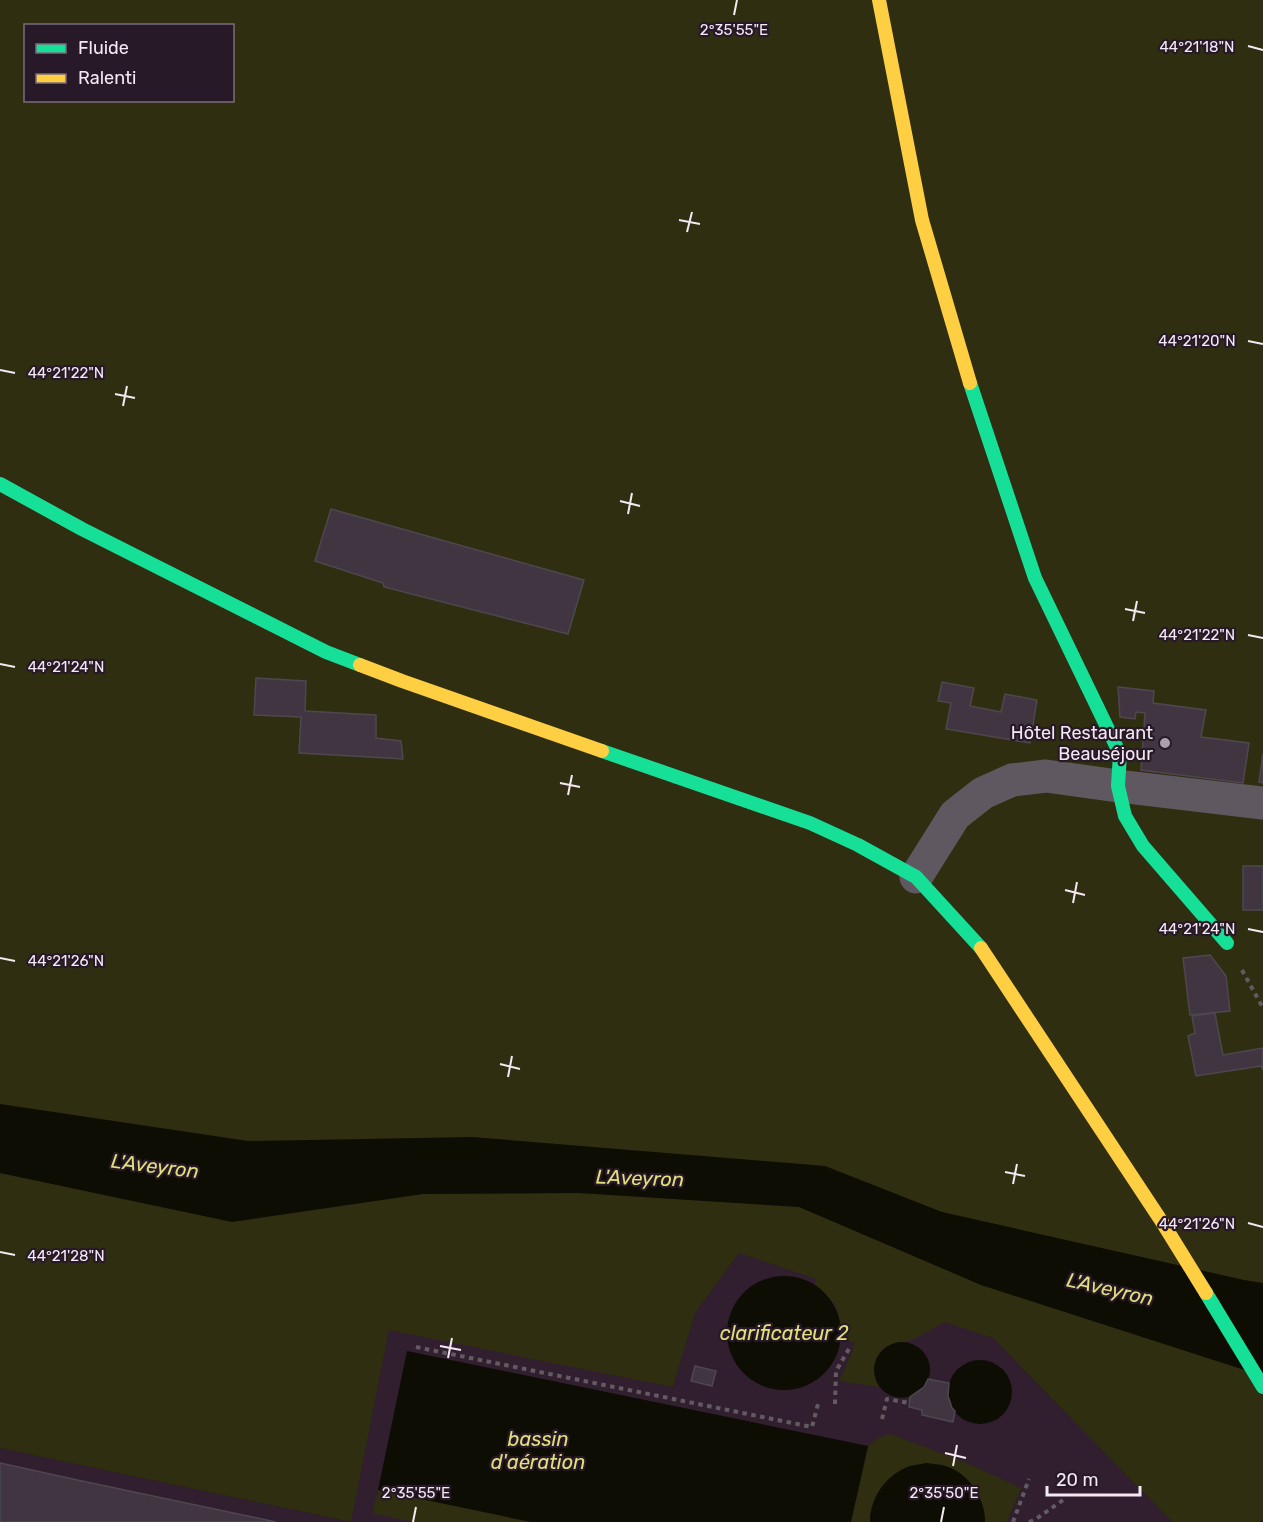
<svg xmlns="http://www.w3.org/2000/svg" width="1263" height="1522" font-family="Rubik,sans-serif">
<rect width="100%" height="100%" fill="#241c24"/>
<g fill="#311f30">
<polygon points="739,1253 993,1338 1172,1522 351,1522 389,1329 673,1387 695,1313"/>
<polygon points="0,1448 349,1522 0,1522"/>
</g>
<g fill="#302e10" fill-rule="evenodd">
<path d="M0 0H1263V1520L1259 1522H1172L993 1338 944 1322C933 1328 918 1338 906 1342 902 1344 897 1343 893 1344 873 1351 872 1371 879 1387L839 1381 852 1353 855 1343 841 1339 839 1315 835 1305 815 1284 816 1279 739 1253 695 1313 673 1387 389 1330 351 1522 0 1448ZM26 26H232V100H26Z"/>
<polygon points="890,1434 967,1463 1021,1488 1007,1522 985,1522 985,1519 870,1513 870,1522 851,1522 868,1446 878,1438"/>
<polygon points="378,1490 531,1522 412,1522 372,1513"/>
</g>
<g fill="#0d0d03">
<polygon points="0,1104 248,1141 472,1137 825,1166 942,1212 1244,1280 1263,1283 1263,1376 981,1285 799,1207 578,1193 423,1194 232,1222 0,1173"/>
<circle cx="784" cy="1333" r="57"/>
<circle cx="902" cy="1370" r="28"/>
<polygon points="407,1351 868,1446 851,1522 531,1522 378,1490"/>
<circle cx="980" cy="1392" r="32"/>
<path d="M926 1463C932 1464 939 1464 945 1466 968 1472 986 1499 985 1522H870C870 1500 883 1479 903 1469 909 1465 918 1465 926 1463Z"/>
</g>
<g fill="#423542" stroke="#4e474e" stroke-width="1.5">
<polygon points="331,509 584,580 568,634 384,587 383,583 315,561"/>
<polygon points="256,678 306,681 305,711 376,715 376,738 401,741 403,759 299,753 301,717 254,715"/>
<polygon points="942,682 974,688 970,706 1001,712 1005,694 1037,700 1030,743 946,729 951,703 938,701"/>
<polygon points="1118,687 1154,691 1153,703 1206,710 1201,737 1249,743 1243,783 1141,770 1145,713 1136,712 1135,719 1120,717"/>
<polygon points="1263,754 1263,783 1259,782"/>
<rect x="1243" y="866" width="20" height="44"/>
<polygon points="1210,955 1226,976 1230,1011 1190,1015 1183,958"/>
<polygon points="1215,1013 1223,1055 1263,1048 1263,1070 1261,1066 1196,1076 1188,1036 1195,1033 1192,1016"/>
<polygon points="695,1366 716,1371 712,1386 691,1381"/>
<polygon points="928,1379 949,1383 948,1396 952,1408 955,1411 953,1422 922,1415 922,1410 909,1407 910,1397 924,1387"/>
<polygon points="0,1463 82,1481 276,1522 0,1522"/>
</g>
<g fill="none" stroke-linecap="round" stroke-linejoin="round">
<g stroke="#625c62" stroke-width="4" stroke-dasharray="4.5 4.5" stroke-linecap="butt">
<polyline points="1242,970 1263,1008"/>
<polyline points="416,1347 812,1427 818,1404"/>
<polyline points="835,1404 836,1371 850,1347"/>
<polyline points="882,1419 887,1399 909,1403"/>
<polyline points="1013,1522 1029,1479"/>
<polyline points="1029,1522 1036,1519 1066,1498"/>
</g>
<polyline stroke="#605860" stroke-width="33" points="916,877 955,815 983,793 1012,780 1046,776 1118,786 1263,803"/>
<g stroke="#16e098" stroke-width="14">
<polyline points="970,383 1035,578 1120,754 1118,786 1125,816 1143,846 1227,943"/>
<polyline points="0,484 82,529 326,652 360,665"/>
<polyline points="602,751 810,823 858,845 916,877 981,948"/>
<polyline points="1206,1293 1263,1387"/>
</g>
<g stroke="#ffcf43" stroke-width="14">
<polyline points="879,0 922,220 970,383"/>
<polyline points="360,665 402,681 602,751"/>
<polyline points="981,948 1164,1225 1206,1293"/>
</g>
</g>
<path fill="none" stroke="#f4e9f3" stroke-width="2" d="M734 15 737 0M1248 46 1263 50M679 220 700 224M687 232 692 212M1248 341 1263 344M0 370 15 373M115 394 135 398M123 406 127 386M620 501 640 506M628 514 632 493M1125 609 1145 613M1133 621 1137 601M1248 635 1263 638M0 664 15 667M560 783 580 787M568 795 572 775M1065 890 1085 895M1073 903 1077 882M1248 929 1263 932M0 958 15 961M500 1064 520 1069M508 1077 512 1056M1005 1172 1025 1176M1013 1184 1017 1164M1248 1223 1263 1227M0 1252 15 1255M440 1346 461 1350M448 1358 452 1338M945 1453 966 1458M953 1466 957 1445M413 1522 416 1507M941 1522 944 1507"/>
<circle fill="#aba1ab" stroke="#281928" stroke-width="2" cx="1165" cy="743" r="6"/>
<g text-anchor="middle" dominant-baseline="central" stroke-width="4.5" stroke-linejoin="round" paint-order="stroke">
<g font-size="18" fill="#f4e9f3" stroke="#281928" text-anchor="end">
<text x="1153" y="733">Hôtel Restaurant<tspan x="1153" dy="21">Beauséjour</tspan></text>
</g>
<g font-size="20" font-style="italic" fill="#e1e07a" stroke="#281928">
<text transform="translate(155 1166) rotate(7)">L'Aveyron</text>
<text transform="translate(640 1178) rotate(2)">L'Aveyron</text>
<text transform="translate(1110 1289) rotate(13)">L'Aveyron</text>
<text x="784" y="1333">clarificateur 2</text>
<text x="538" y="1439">bassin<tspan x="538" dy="23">d'aération</tspan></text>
</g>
</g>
<g font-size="15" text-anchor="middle" fill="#f4e9f3" stroke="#281928" stroke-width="4.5" stroke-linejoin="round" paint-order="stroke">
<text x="734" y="35">2°35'55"E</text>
<text x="1197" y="52">44°21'18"N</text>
<text x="1197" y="346">44°21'20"N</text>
<text x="66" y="378">44°21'22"N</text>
<text x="1197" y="640">44°21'22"N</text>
<text x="66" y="672">44°21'24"N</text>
<text x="1197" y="934">44°21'24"N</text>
<text x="66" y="966">44°21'26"N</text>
<text x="1197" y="1229">44°21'26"N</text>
<text x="66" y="1261">44°21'28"N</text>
<text x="416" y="1498">2°35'55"E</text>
<text x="944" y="1498">2°35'50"E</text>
</g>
<rect x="24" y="24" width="210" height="78" fill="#281928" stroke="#7a6c79" stroke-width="1.5"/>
<rect x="36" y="44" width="30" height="9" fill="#16e098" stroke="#7a6c79" stroke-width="1.5"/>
<text x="78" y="54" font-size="18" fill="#f4e9f3">Fluide</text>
<rect x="36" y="74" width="30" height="9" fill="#ffcf43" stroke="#7a6c79" stroke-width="1.5"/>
<text x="78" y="84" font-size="18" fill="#f4e9f3">Ralenti</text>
<path d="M1047 1486v9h93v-9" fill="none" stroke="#f4e9f3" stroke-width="3"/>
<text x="1056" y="1486" font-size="18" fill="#f4e9f3" stroke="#281928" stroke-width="4.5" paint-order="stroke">20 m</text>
</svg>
